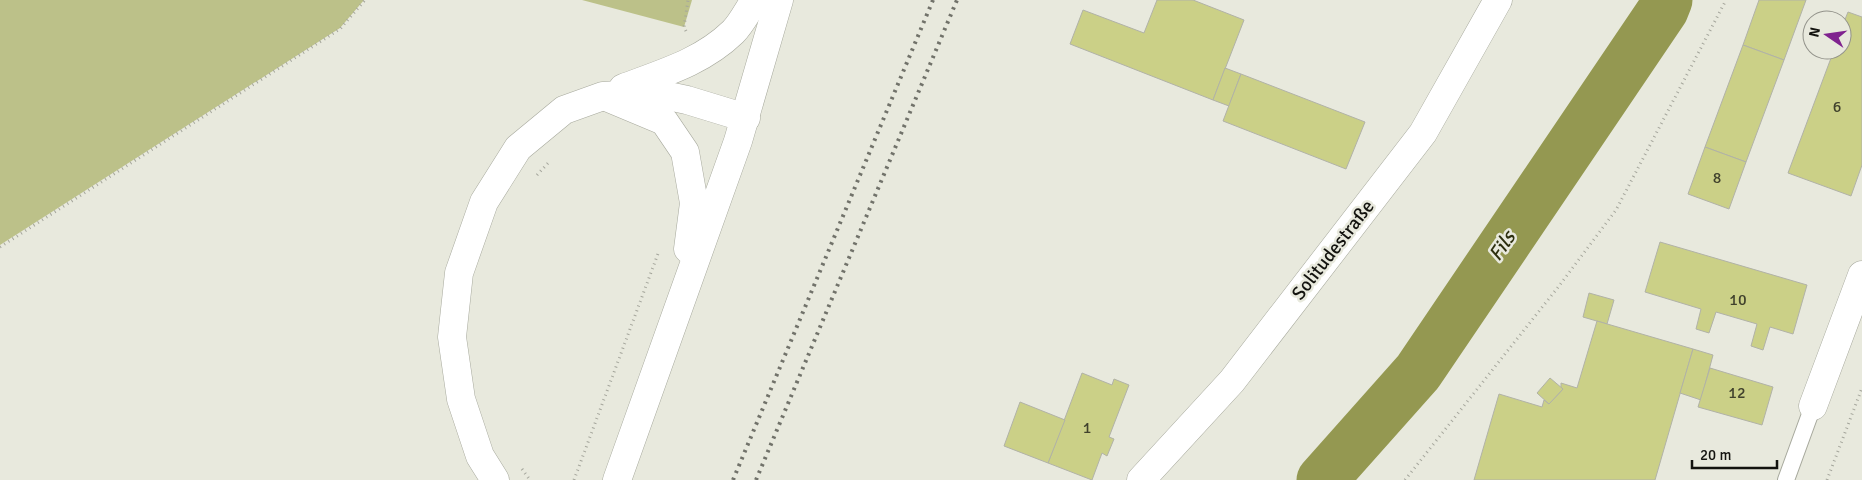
<svg xmlns="http://www.w3.org/2000/svg" width="1862" height="480" font-family="Signika,sans-serif">
<rect width="100%" height="100%" fill="#e8e9dd"/>
<g fill="#bcc189">
<polygon points="0,0 364,0 340,28 0,245"/>
<polygon points="582,0 692,0 684,27"/>
</g>
<g fill="none" stroke-linecap="round" stroke-linejoin="round">
<polyline stroke="#949851" stroke-width="51" points="1322,480 1418,372 1663,10 1667,0"/>
</g>
<g fill="#cbd087" stroke="#b1b2a7">
<polygon points="1157,0 1193,0 1244,20 1213,100 1070,44 1083,10 1144,33"/>
<polygon points="1759,0 1806,0 1784,60 1743,45"/>
<polygon points="1848,12 1862,17 1862,165 1851,196 1788,173 1834,50 1842,50 1842,27"/>
<polygon points="1743,45 1784,60 1746,162 1705,147"/>
<polygon points="1225,68 1241,74 1229,106 1213,100"/>
<polygon points="1241,74 1365,122 1346,169 1223,121"/>
<polygon points="1705,147 1746,162 1729,209 1688,194"/>
<polygon points="1660,242 1807,285 1793,334 1770,327 1763,350 1751,346 1757,324 1716,312 1709,333 1696,329 1701,309 1645,292"/>
<polygon points="1589,293 1614,300 1607,324 1583,317"/>
<polygon points="1597,321 1693,349 1655,480 1474,480 1499,394 1542,407 1544,400 1549,404 1563,389 1561,387 1561,383 1577,388"/>
<polygon points="1693,349 1713,355 1701,400 1680,393"/>
<polygon points="1710,368 1773,387 1762,425 1698,407"/>
<polygon points="1082,373 1112,385 1114,379 1129,385 1109,437 1114,439 1107,456 1102,453 1092,480 1048,463"/>
<polygon points="1550,378 1563,389 1549,404 1537,393"/>
<polygon points="1020,402 1065,420 1048,463 1004,446"/>
</g>
<g fill="none" stroke-linecap="round" stroke-linejoin="round">
<g stroke="#a7a99d" stroke-width="18">
<polyline id="lane" points="1786,480 1813,406"/>
</g>
<g stroke="#a7a99d" stroke-width="29">
<g id="street">
<polyline points="1813,406 1862,275"/>
<polyline points="1141,480 1232,381 1423,133 1498,0"/>
</g>
</g>
<g stroke="#a7a99d" stroke-width="29">
<g id="secondary">
<path d="M623 88C663 73 702 62 733 32 742 23 748 10 755 0"/>
<polyline points="609,98 664,121 685,152 694,203 688,249"/>
<polyline points="495,480 480,456 461,399 452,337 459,273 484,202 518,148 564,110 603,96 654,93 687,100 746,118"/>
<polyline points="617,480 738,141 779,0"/>
</g>
</g>
<g stroke="#a5a69c" stroke-width="3" stroke-dasharray="1 4" stroke-linecap="butt">
<polyline points="686,31 684,27 688,0"/>
<polyline points="537,175 550,161"/>
<polyline points="0,247 340,29 365,0"/>
<polyline points="522,469 530,480"/>
<polyline points="574,480 659,251"/>
<polyline points="1405,480 1559,286 1616,210 1726,0"/>
<polyline points="1827,480 1862,388"/>
</g>
<use href="#lane" stroke="#fff" stroke-width="16"/>
<use href="#street" stroke="#fff" stroke-width="28"/>
<use href="#secondary" stroke="#fff" stroke-width="28"/>
<g stroke="#71726a" stroke-width="4" stroke-dasharray="2.5 5" stroke-linecap="butt">
<polyline points="733,480 933,0"/>
<polyline points="756,480 957,0"/>
</g>
</g>
<g text-anchor="middle" dominant-baseline="central" stroke-width="5" stroke-linejoin="round" paint-order="stroke">
<g font-size="16" fill="#41422d">
<text x="1837" y="107">6</text>
<text x="1717" y="178">8</text>
<text x="1738" y="300">10</text>
<text x="1737" y="393">12</text>
<text x="1087" y="428">1</text>
</g>
<g font-size="19" fill="#13130f" stroke="#e8e9dd">
<text transform="translate(1333 250) rotate(-52)">Solitudestraße</text>
</g>
<g font-size="20" font-style="italic" fill="#2d2f0f" stroke="#e8e9dd">
<text transform="translate(1502 246) rotate(-56)">Fils</text>
</g>
</g>
<g transform="translate(1827 35) rotate(283)"><circle r="24" fill="#e8e9dd" stroke="#93938b"/>
<path d="M0-4L9 19L0 12L-9 19Z" fill="#80238f"/>
<text y="-8" font-size="14" font-weight="bold" text-anchor="middle" fill="#13130f">N</text>
</g>
<path d="M1692 460v8h85v-8" fill="none" stroke="#13130f" stroke-width="2.5"/>
<text x="1700" y="460" font-size="15" fill="#13130f" stroke="#e8e9dd" stroke-width="4" paint-order="stroke">20 m</text>
</svg>
